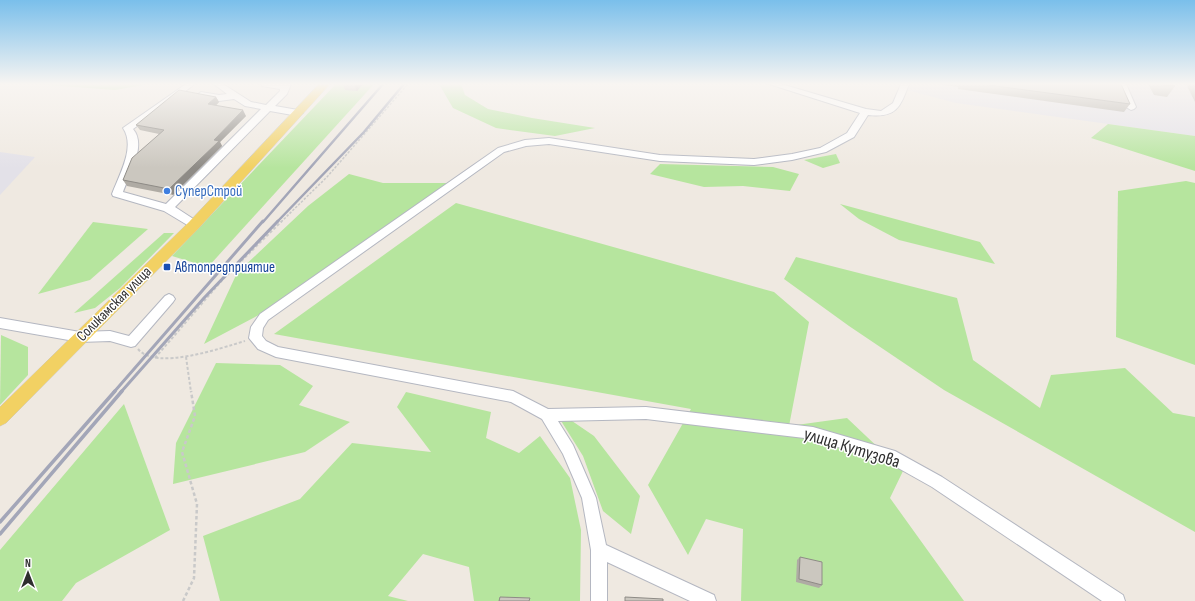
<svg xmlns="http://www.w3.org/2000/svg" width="1195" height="601" font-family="'Sofia Sans Condensed',sans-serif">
<rect width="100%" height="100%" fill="#efe9e1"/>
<g fill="#e3e1e8">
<polygon points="884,84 1195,84 1195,136 956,103"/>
<polygon points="0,152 35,157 0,195"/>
</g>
<g fill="#b6e59e">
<polygon points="34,84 149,84 115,90"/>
<polygon points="336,84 374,84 208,267 172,256"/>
<polygon points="439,84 461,84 465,95 488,109 532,118 595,128 555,136 496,128 453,108"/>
<polygon points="1108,124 1195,136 1195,171 1091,138"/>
<polygon points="836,154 840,163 823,168 804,160"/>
<polygon points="660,164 773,167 799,174 790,191 743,186 704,187 650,174"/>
<polygon points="349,174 383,183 448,183 270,309 204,344 237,273 308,206"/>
<polygon points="1186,181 1195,183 1195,365 1116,337 1118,191"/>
<polygon points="456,203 774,292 809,322 789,426 847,418 903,471 890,498 964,601 741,601 743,529 706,519 688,555 648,485 691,409 274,334"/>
<polygon points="840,204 980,242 995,264 899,240 859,219"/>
<polygon points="93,222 148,229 90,280 38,294"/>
<polygon points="164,233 174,233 120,288 95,308 74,313"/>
<polygon points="796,257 957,298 973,360 1040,408 1051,375 1125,368 1173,413 1195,417 1195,532 944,390 849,326 784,279"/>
<polygon points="1,335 28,347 28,375 0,405"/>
<polygon points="216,363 280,365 313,386 299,405 350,422 305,452 173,484 176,443"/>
<polygon points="406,392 491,412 486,438 519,453 540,436 570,478 581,530 580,601 474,601 469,567 423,554 388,596 408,601 220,601 203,536 300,499 352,443 431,452 397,407"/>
<polygon points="124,404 170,530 76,583 62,601 0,601 0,550"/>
<polygon points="553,408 594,436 640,496 631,534 603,511 583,456"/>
</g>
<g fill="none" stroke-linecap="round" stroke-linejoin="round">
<g stroke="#b4b7c1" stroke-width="2">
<g id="minor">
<path d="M186 84H195L133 129C147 145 129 175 123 192L166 204 261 109 245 106 234 99 219 101 198 97 197 95 201 92 219 95 227 94 214 84H223L251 102 266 105 280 91V89L262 86 261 84H291L287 94 275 106 298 110 303 113 298 116 270 111 175 207 198 222 199 225 194 229 164 211 113 196 112 194C119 175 136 147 123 128Z"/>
<path d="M769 84H781L866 109 881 111 893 103 901 84H909C900 108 896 118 868 115L854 137 826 152 792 160 754 165 660 161 549 144 526 146 504 152 268 320 263 328 262 336 266 341 278 347 513 391 548 409 646 407 813 427 895 451 942 477 1123 595 1125 601H1102L932 487 891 464 813 439 646 419 558 421 573 445 596 498 606 545 714 595 716 601H690L607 562V601H591V550L582 498 563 454 542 419 511 402 276 357 258 349 249 338 251 327 260 314 498 148 525 140 549 138 660 155 754 159 792 154 820 148 847 133 860 113Z"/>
<polygon points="1118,84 1126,84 1136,107 1134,109 1131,110 1126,107"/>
<polygon points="169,294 173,296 175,299 173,302 135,346 131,347 110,341 80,342 0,328 0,318 80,332 110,331 129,336 165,296"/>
</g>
</g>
<g stroke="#c9c9c9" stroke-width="1">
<polygon id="major" points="319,84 330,84 199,228 6,423 0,426 0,407 189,222"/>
</g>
<polyline stroke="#c9c9c9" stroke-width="1.5" stroke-dasharray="2.5 1.5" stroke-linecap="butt" points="281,222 327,177 408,84"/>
<g stroke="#c9c9c9" stroke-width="2" stroke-dasharray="3 2" stroke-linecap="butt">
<path d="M138 349C156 371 221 348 245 341"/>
<polyline points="186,357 191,392"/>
<polyline points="155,358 224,278 282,221"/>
</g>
<polyline stroke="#c9c9c9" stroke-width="2.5" stroke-dasharray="3.5 2.5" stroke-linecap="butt" points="183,601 194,578 197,504 182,452 195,416 191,391"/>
<use href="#minor" fill="#fff" fill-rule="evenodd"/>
<use href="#major" fill="#f2d163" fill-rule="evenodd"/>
<g stroke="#a3a6b8" stroke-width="2.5">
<polyline points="263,222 383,84"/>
<polyline points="277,222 364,132 404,84"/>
</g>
<g stroke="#a3a6b8" stroke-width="3">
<polyline points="114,392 263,221"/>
<polyline points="121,392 204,298 278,221"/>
</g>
<g stroke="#a3a6b8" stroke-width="3.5">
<polyline points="0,522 115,391"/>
<polyline points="0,534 122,391"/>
</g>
</g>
<g fill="#afaba4">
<polygon points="343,84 363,84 357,91 345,90"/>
<polygon points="938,84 1121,84 1130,104 1124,112 958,89 958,87"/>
<polygon points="1148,84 1173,84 1175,86 1167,97 1154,95"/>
<polygon points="1186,84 1195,84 1195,102"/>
<polygon points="216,97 219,102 216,106 246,116 220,142 222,146 173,195 127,186 123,180 159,134 140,130 136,125"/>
<polygon points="800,557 822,585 819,588 796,582 797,560"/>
</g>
<g fill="#8e8b86">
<polygon points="354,84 363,84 357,91"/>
<polygon points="216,97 219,102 211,110 208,104"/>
<polygon points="243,110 246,116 220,142 222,146 173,195 169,189 214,140"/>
</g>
<g fill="#cbc7bf" stroke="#8e8b86">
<polygon points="981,84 1121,84 1130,104"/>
<polygon points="1161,84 1173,84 1175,86 1162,85"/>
<polygon points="179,90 216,97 208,104 243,110 214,140 219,141 169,189 123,180 132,158 164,130 136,125"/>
<polygon points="800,557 822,562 822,585 799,579"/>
<polygon points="500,597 530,598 529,601 499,601"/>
<polygon points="625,597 663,599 663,601 625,601"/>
</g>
<linearGradient id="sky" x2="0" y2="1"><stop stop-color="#7abfeb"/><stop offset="0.5" stop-color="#f8f5f2"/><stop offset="1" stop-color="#f8f5f2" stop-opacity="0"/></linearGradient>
<rect width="1195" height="168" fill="url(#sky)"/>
<circle fill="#3f7fe0" stroke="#fff" stroke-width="1.5" cx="167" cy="191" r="4"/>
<rect fill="#1a4fb4" stroke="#fff" stroke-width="1.5" x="163" y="263" width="8" height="8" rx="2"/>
<g text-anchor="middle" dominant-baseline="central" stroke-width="3" stroke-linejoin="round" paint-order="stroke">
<g font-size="15" fill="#366cbe" stroke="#fff" text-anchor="start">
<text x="175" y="191">СуперСтрой</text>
</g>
<g font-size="15" fill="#164399" stroke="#fff" text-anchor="start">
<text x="175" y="267">Автопредприятие</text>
</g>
<g font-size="15" fill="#2e2e2e" stroke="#fff">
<text transform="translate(114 304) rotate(-45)">Соликамская улица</text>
</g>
<g font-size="18" fill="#2e2e2e" stroke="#fff">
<text transform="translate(852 448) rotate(17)">улица Кутузова</text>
</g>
</g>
<g transform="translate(28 573)" stroke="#ffffff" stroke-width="3" paint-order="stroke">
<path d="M0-3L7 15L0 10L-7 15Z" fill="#2e2e2e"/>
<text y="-6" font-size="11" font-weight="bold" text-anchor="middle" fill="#2e2e2e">N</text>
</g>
</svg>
